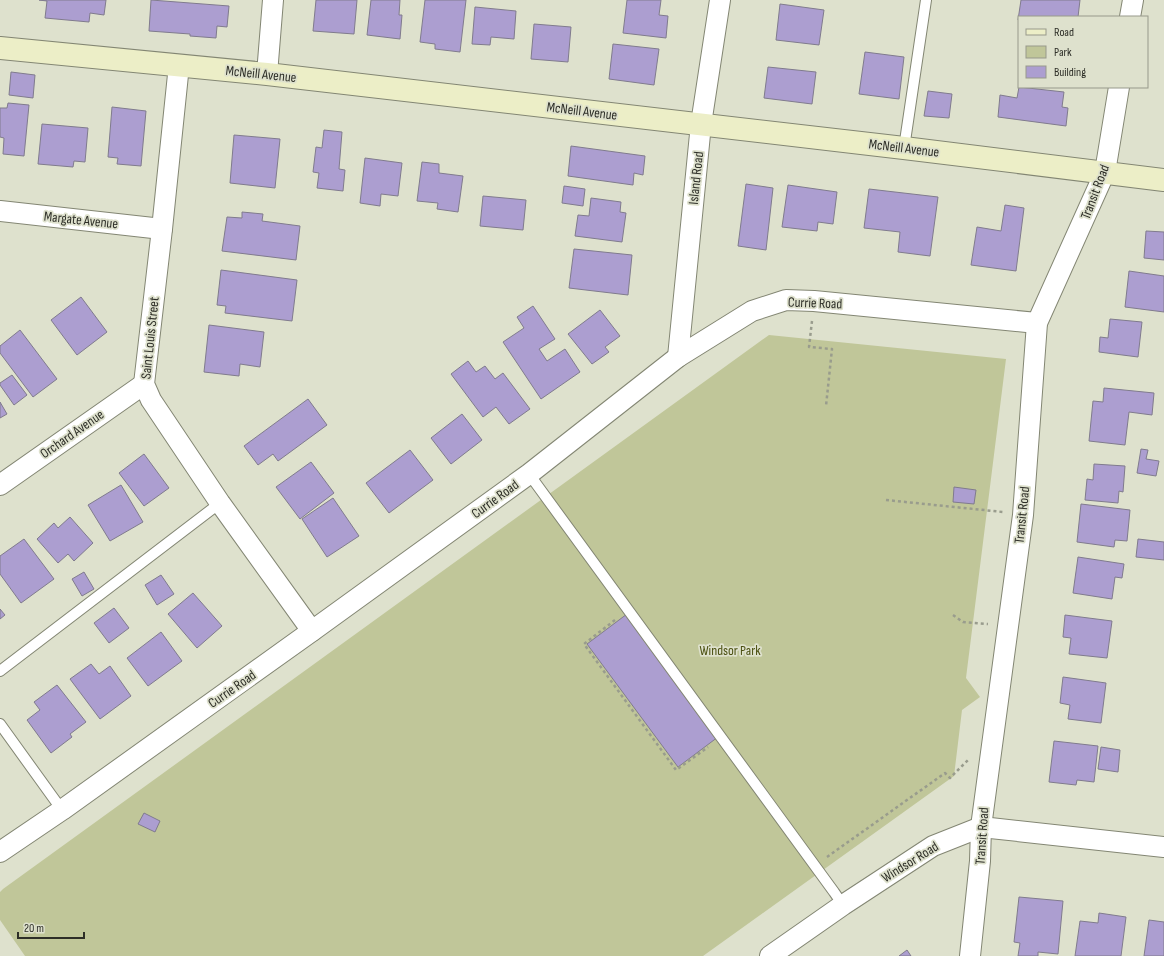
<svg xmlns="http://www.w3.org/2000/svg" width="1164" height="956" font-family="'Sofia Sans Condensed',sans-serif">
<rect width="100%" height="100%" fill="#dee1cd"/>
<polygon fill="#c0c699" points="769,335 1006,359 966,678 980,697 962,710 954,776 703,956 25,956 0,920 0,892 3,889"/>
<g fill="#ac9ed0" stroke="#807b8d">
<polygon points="39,0 106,0 104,15 90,13 89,22 45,18 47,1"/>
<polygon points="151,0 229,6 227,27 217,26 216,38 190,36 190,34 149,31"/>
<polygon points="316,0 357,0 354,34 313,31"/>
<polygon points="371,0 400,0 399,15 402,15 400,39 367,35"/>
<polygon points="425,0 466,0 460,52 435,49 435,44 420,42"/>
<polygon points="627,0 661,0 659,15 668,16 666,38 623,33"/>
<polygon points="1021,0 1080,0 1078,17 1019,17 1019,21 1018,20"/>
<polygon points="780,4 824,10 819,45 776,40"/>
<polygon points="475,7 516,11 514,39 491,37 490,45 472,44"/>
<polygon points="534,24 571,27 568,62 531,59"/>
<polygon points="613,44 659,49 654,85 609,79"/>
<polygon points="865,52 904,57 899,99 859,94"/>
<polygon points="768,67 816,72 812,104 764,98"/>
<polygon points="11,72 35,75 33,98 9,95"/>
<polygon points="1019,87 1064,92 1062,107 1068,108 1066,126 998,117 1000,95 1017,98"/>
<polygon points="928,91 952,94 949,118 924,116"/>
<polygon points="8,103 29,105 24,156 3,154 4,138 0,137 0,108 7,108"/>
<polygon points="112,107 146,111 141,166 117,164 118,158 108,157"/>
<polygon points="42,124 88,128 85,162 74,161 73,167 38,164"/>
<polygon points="324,130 342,132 339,169 345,170 343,191 317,188 319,173 313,172 316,147 322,148"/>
<polygon points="234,135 280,139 275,188 230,183"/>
<polygon points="571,146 645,156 643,175 634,173 633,185 568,176"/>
<polygon points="365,158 402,163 398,196 381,194 380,206 360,203"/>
<polygon points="422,162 439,164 439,173 463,176 458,212 437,209 438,203 417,201"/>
<polygon points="746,184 773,188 766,250 738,246"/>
<polygon points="788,185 837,192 833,224 818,222 817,231 782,227"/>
<polygon points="564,186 585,189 583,206 562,203"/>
<polygon points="869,189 938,197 930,256 898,252 900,232 864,228"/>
<polygon points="483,196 526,200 523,230 480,226"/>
<polygon points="591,198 621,202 620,212 626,213 622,242 575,236 578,215 589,216"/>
<polygon points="1005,205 1024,208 1016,271 971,265 977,227 1001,231"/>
<polygon points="242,212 263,214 262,221 300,226 296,260 222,251 227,217 242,218"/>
<polygon points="1146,231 1164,232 1164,260 1144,258"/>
<polygon points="574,249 632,255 628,295 569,288"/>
<polygon points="221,270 297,280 292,321 225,313 226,306 217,305"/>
<polygon points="1129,271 1164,276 1164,312 1125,307"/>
<polygon points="81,297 107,332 77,355 51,320"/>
<polygon points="533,306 555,339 539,349 547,361 565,349 580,372 541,399 503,342 524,328 517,317"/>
<polygon points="600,310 620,336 605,347 609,352 592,364 568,334"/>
<polygon points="1110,319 1142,322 1138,357 1099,352 1100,337 1108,338"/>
<polygon points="209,325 264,332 260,367 240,364 239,376 204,372"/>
<polygon points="20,330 57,379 33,397 0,353 0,346"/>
<polygon points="468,361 476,372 485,366 495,379 503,373 530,409 509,424 496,407 483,417 451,374"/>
<polygon points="12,375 27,395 14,405 0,385 0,383"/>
<polygon points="1104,388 1154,393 1152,415 1129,412 1125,445 1089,441 1093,401 1103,402"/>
<polygon points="308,399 327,425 278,461 273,454 258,465 244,446"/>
<polygon points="0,402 7,414 0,418"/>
<polygon points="462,414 482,440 451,464 431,438"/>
<polygon points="1141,449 1148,450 1146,459 1159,461 1156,476 1137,473"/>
<polygon points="410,450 433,480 389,513 366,483"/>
<polygon points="144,454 169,488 144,506 119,473"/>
<polygon points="311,462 334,493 300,519 276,487"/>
<polygon points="1094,464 1125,466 1123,492 1119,491 1118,503 1085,500 1087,479 1093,480"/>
<polygon points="121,485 143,522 110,541 88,505"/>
<polygon points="954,487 976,490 974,504 953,502"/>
<polygon points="333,498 359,536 327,557 302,519"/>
<polygon points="1081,504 1130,510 1127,541 1115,540 1114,547 1077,542"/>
<polygon points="70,517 93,543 74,561 68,554 58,563 37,539 54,523 58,528"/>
<polygon points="24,539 54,579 21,603 0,574 0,556"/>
<polygon points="1138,539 1164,542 1164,560 1136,557"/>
<polygon points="1078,557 1124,564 1122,578 1115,577 1112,599 1073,593"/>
<polygon points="84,572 94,589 82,596 72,579"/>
<polygon points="161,575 174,594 157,605 145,585"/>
<polygon points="193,593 222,626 197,648 168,614"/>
<polygon points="114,608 129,628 109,643 94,623"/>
<polygon points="0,609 5,615 0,619"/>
<polygon points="627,614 718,737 678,767 587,644"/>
<polygon points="1065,615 1112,621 1107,658 1069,654 1071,638 1063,637"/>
<polygon points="161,632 182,661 148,686 127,658"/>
<polygon points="91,664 99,674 110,666 131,696 100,719 70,679"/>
<polygon points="1063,677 1106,683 1101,723 1068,719 1070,705 1060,703"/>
<polygon points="57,685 86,722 70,734 72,737 51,753 27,720 40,710 34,702"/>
<polygon points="1054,741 1098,746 1094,782 1077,780 1076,785 1049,782"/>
<polygon points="1101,747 1120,750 1118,772 1098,769"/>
<polygon points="144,813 160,821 155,832 138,824"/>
<polygon points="1019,897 1063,901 1058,954 1038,952 1038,956 1018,956 1020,943 1014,942"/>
<polygon points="1099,913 1126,917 1121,956 1075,956 1080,921 1098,923"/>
<polygon points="1149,920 1164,922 1164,956 1144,956"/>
<polygon points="907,950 911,956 899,956"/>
</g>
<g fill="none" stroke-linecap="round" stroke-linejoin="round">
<g stroke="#838673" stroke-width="12">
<g id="lane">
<polyline points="904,148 926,0"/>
<polyline points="529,474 834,892 843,905"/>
<polyline points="0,671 220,503"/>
<polyline points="0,724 62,810"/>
</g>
</g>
<g stroke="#838673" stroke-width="22">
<g id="street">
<polyline points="1130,17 1133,0"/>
<polyline points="179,65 162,229 144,384 151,400 220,503 312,631"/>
<polyline points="267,74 273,0"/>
<polyline points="0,211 162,229"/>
<polyline points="678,357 701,124 720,0"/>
<polyline points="0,485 144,384"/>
<polyline points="0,852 62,810 312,631 529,474 678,357 752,311 786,300 814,301 1037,323"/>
<polyline points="770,956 843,905 933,846 981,827 1164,847"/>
<polyline points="970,956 980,861 981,827 1023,515 1037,323 1105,172 1119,87"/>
</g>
</g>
<g stroke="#838673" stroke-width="24">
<polyline id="secondary" points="0,48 267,74 904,148 1164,180"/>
</g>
<g stroke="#999c8d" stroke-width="2.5" stroke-dasharray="3 3" stroke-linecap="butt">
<polyline points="812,321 809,347 832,349 826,406 827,406"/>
<polyline points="886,500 1003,512"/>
<polyline points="953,615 963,622 988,624"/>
<polyline points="615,620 584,644 676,770 708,747"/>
<polyline points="827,857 945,773 950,778 968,760"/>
</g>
<use href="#lane" stroke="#fff" stroke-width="10"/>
<use href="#street" stroke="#fff" stroke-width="20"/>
<use href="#secondary" stroke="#eceec7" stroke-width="22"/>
</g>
<g text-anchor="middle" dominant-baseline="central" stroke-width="3.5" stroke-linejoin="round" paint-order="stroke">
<g font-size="14" fill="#2d2e27" stroke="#dee1cd">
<text transform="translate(261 74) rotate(6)">McNeill Avenue</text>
<text transform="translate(582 111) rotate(7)">McNeill Avenue</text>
<text transform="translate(904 148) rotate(7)">McNeill Avenue</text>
<text transform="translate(696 178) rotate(-84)">Island Road</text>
<text transform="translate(1095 192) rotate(-69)">Transit Road</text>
<text transform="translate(81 220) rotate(6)">Margate Avenue</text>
<text transform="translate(815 303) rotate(2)">Currie Road</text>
<text transform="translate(150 338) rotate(-84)">Saint Louis Street</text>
<text transform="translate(72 434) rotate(-35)">Orchard Avenue</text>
<text transform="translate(495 499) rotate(-36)">Currie Road</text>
<text transform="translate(1022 515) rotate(-84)">Transit Road</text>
<text transform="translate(232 689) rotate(-35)">Currie Road</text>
<text transform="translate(982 836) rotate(-86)">Transit Road</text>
<text transform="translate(910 862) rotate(-32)">Windsor Road</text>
</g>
<g font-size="14" fill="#4b5011" stroke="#dee1cd">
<text x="730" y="650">Windsor Park</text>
</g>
</g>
<rect x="1018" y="16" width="130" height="72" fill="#dee1cd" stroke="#97998b"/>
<rect x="1026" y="29" width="20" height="6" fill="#eceec7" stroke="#97998b"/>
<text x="1054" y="36" font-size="12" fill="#2d2e27">Road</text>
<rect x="1026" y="46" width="20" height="12" fill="#c0c699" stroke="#97998b"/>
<text x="1054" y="56" font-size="12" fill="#2d2e27">Park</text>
<rect x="1026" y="66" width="20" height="12" fill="#ac9ed0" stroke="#97998b"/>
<text x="1054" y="76" font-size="12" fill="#2d2e27">Building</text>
<path d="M18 932v6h66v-6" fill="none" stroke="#2d2e27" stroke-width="2"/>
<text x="24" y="932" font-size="12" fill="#2d2e27" stroke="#dee1cd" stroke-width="3" paint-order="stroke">20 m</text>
</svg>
